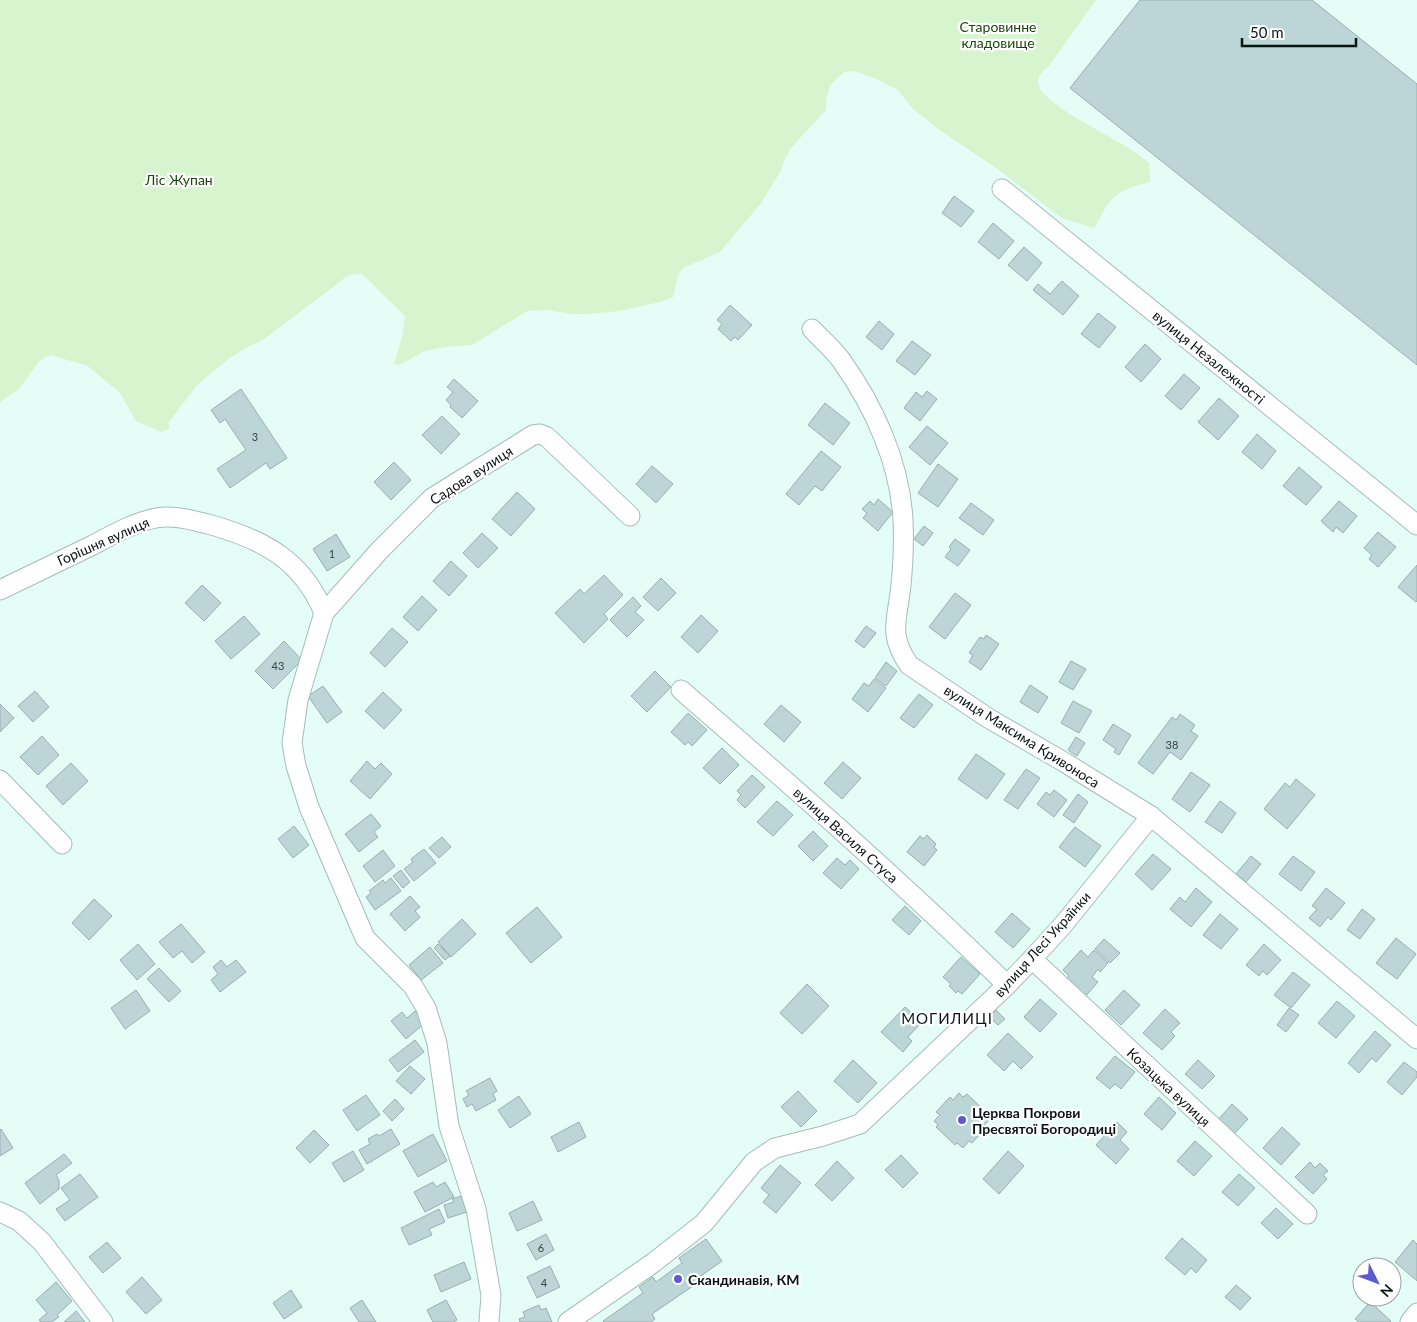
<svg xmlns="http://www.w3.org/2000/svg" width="1417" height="1322" font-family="Lato,sans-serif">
<rect width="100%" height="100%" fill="#e5fdf7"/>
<path fill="#d6f4ce" d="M0 0H1096L1049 66C1041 72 1035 78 1040 88 1047 106 1115 138 1133 151 1139 154 1144 159 1149 163L1150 182C1134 186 1115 191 1106 207 1101 214 1099 221 1094 228L1062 218 999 170 941 131 913 109 899 91 877 79 854 71 844 72 836 79 830 86 826 100V110L791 148 784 161 782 169 761 203 720 252 683 268 678 275 673 297 660 302 619 311 587 314H571L549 310 527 311 472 345 446 347 425 351 401 364 394 365 403 333 405 316 362 274 349 275 264 339 242 350 227 360 197 385 168 423 170 428 161 432 136 421 120 393 88 366 51 355 40 360 19 389 0 402Z"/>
<g fill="#bcd5d6" stroke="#98afb0">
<polygon points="1140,0 1312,0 1417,84 1417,365 1070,88"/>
<polygon points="954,196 974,211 961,227 942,213"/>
<polygon points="993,223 1014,241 999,259 978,242"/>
<polygon points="1024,247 1042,263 1027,281 1008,265"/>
<polygon points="1062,281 1079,296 1063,315 1033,290 1038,284 1050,294"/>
<polygon points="730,305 752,325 738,340 735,337 731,341 718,329 722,324 717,320"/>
<polygon points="1098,313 1116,327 1099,348 1081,334"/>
<polygon points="879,321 894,334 882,350 866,337"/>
<polygon points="912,341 931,355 915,375 896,361"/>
<polygon points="1145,344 1161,359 1141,382 1125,367"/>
<polygon points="1184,374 1200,388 1181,410 1165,396"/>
<polygon points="454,379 478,401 462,418 450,407 451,405 446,400 453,392 447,387"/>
<polygon points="241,389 287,458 270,469 266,463 230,488 217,469 246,450 225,419 220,423 211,410"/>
<polygon points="927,391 937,399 920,421 904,408 916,392 922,397"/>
<polygon points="1219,398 1239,416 1218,440 1198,422"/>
<polygon points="825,403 850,423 833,445 808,425"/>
<polygon points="442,416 460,434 441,454 422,435"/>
<polygon points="927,426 948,443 930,465 909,447"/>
<polygon points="1257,434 1276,451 1262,469 1242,452"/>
<polygon points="821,451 841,467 822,491 815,486 799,505 786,494"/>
<polygon points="394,462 411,480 391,500 374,482"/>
<polygon points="938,464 958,479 938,507 918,493"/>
<polygon points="652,466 673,484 656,503 636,484"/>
<polygon points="1299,467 1322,487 1306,505 1283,486"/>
<polygon points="517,492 535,509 511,536 492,519"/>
<polygon points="878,499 893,512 878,531 863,518 867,513 862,509 870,501 874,505"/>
<polygon points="1339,501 1357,516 1343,533 1336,527 1333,532 1321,521"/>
<polygon points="971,503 994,520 983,535 959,518"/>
<polygon points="924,526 933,533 923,546 914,539"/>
<polygon points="1378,532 1396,547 1378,567 1369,559 1372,555 1364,548"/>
<polygon points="482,533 498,548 478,568 463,553"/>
<polygon points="336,534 350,557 327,571 313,549"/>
<polygon points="955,539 970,550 958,566 945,557 951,549 949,547"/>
<polygon points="451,561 467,576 449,596 433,581"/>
<polygon points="1417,565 1417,601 1416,602 1398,587"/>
<polygon points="604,575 623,595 604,614 608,619 584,643 555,613 580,589 584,594"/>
<polygon points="661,578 676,593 658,611 643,597"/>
<polygon points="202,585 221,603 204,621 185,603"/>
<polygon points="955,593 971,605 945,639 929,627"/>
<polygon points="422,596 437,610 418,631 403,617"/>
<polygon points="633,597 641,606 635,612 644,620 627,637 610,620"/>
<polygon points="701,615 718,631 698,653 681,637"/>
<polygon points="244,616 260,634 231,659 215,641"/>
<polygon points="866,626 876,633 864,648 855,641"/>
<polygon points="392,628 408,642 385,667 370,653"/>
<polygon points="986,635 999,644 981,670 969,662 973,655 969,653 980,637 984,639"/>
<polygon points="284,641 302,660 273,689 255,671"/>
<polygon points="1071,661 1086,669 1073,690 1059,682"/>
<polygon points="886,662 897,671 886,686 875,678"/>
<polygon points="655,671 671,687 647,712 631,696"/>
<polygon points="874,679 886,688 868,712 852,699 864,683 869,686"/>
<polygon points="1030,685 1048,697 1038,713 1020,702"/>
<polygon points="323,686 342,712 327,723 308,696"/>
<polygon points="35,691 49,707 33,722 18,706"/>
<polygon points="383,692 402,710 384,729 365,711"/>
<polygon points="919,694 933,705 914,728 900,718"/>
<polygon points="1073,701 1092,711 1079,733 1061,723"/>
<polygon points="0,704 14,718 0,732"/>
<polygon points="781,705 801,722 784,742 764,724"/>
<polygon points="688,713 707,730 692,746 688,742 685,745 671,732"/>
<polygon points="1180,714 1195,725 1191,731 1198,736 1181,760 1170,752 1153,774 1138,763 1172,717 1176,720"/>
<polygon points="1113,724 1131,735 1119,755 1114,752 1116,749 1103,740"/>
<polygon points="42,736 59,755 38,775 20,757"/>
<polygon points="1076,737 1085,743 1077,756 1068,750"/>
<polygon points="722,748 739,765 720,784 703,768"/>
<polygon points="976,754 1005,774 987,799 958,779"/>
<polygon points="367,761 375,769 381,763 392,774 370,799 350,781"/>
<polygon points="843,762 861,778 842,799 824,783"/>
<polygon points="71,763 88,781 63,805 46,786"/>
<polygon points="1026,769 1040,778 1018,809 1004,800"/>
<polygon points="1191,772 1210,785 1190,812 1172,799"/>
<polygon points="752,775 765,787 745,808 737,800 741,795 737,791"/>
<polygon points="1296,779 1315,795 1287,829 1264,809 1285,783 1290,787"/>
<polygon points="1054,790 1067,800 1054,817 1037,804 1046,792 1050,795"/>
<polygon points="1078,794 1088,802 1074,823 1063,815"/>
<polygon points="777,801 793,815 773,836 757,822"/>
<polygon points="1220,801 1236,813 1222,833 1205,822"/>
<polygon points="371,814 381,826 374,832 378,837 359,852 345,834"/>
<polygon points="294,826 309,845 293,858 278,839"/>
<polygon points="1075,827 1101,846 1085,867 1059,847"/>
<polygon points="813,831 828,846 813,861 798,846"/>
<polygon points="927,835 936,844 934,847 937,850 924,866 907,852 920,836 924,839"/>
<polygon points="442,837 451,847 439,858 429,848"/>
<polygon points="424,849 436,863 414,881 404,869 413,862 411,859"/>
<polygon points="383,850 395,866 375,882 363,866"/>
<polygon points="1153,854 1171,869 1152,890 1135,874"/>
<polygon points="1251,856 1261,864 1246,882 1236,874"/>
<polygon points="1293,856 1315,872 1301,891 1279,874"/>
<polygon points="837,858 845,865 850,860 859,869 841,889 823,873"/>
<polygon points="401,870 410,882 403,888 393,876"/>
<polygon points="391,878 401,891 375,910 366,897 371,893 369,891 383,880 385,883"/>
<polygon points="1196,888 1212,902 1191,927 1170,909 1180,897 1185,902"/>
<polygon points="1326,888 1345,903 1331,920 1328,917 1320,927 1309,918 1317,909 1312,906"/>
<polygon points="410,896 420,907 415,911 420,917 405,931 390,914"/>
<polygon points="94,899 112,916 89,940 72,923"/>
<polygon points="905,906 921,921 909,935 892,920"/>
<polygon points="537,907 562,937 531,963 506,933"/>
<polygon points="1362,909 1375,919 1360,939 1347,930"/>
<polygon points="1012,913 1030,929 1013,948 995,932"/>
<polygon points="1220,914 1238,929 1221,949 1203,935"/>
<polygon points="462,919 476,934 451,957 438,942"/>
<polygon points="181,924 205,952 192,963 182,951 173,958 159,942"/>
<polygon points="1396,938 1416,954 1397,979 1376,963"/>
<polygon points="1104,939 1120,953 1110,963 1095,949"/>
<polygon points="138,944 155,964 137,980 120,960"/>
<polygon points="438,944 450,956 445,960 434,948"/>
<polygon points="1264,944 1281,960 1267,975 1263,971 1259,976 1246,965"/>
<polygon points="430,947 443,963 421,980 409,965"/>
<polygon points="1081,950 1088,957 1094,950 1108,963 1100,972 1098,969 1092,977 1098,982 1084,998 1064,981 1069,976 1063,970"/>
<polygon points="961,957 980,974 962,994 958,991 956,993 949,986 951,984 943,977"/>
<polygon points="221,960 227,967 236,960 246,972 220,992 211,980 218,974 213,967"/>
<polygon points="159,968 181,991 169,1002 147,979"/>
<polygon points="1293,972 1310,985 1291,1008 1274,995"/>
<polygon points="807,984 829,1006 802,1034 780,1013"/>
<polygon points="136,990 150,1011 125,1029 111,1008"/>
<polygon points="1124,990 1140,1005 1121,1025 1105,1010"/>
<polygon points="1040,999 1057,1014 1040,1032 1024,1017"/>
<polygon points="1337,1001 1355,1016 1336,1038 1318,1023"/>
<polygon points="905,1007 922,1022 908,1037 912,1041 903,1052 881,1032"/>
<polygon points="1289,1008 1299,1015 1286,1032 1277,1025"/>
<polygon points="1165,1009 1180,1023 1171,1032 1175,1036 1162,1050 1143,1033"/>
<polygon points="996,1010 1005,1019 998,1025 989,1017"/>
<polygon points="415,1011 425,1023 406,1039 391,1021 402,1012 407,1018"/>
<polygon points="1375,1031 1391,1045 1376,1062 1372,1058 1359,1073 1348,1063"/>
<polygon points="1008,1033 1033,1057 1021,1069 1013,1061 1004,1071 987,1055"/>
<polygon points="415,1040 424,1052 398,1072 389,1060"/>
<polygon points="1115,1056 1135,1072 1121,1089 1115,1084 1110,1089 1096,1078"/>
<polygon points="853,1060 877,1083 858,1103 834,1081"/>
<polygon points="1198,1060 1215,1076 1202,1089 1185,1074"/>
<polygon points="1404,1062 1417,1072 1417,1077 1402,1095 1387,1082"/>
<polygon points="410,1066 425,1079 411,1094 396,1081"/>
<polygon points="490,1078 497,1091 493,1094 496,1100 476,1111 472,1104 467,1107 463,1099 469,1095 466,1091"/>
<polygon points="798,1091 817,1111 801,1127 781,1107"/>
<polygon points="959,1093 963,1097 967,1094 986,1112 984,1114 990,1119 983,1127 985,1129 972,1143 969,1141 963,1148 957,1143 955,1145 936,1127 938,1125 934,1121 940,1115 936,1112 950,1097 953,1100"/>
<polygon points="366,1095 380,1115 357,1131 343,1110"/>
<polygon points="519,1096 531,1114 510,1128 498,1110"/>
<polygon points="1159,1097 1176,1113 1162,1130 1144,1114"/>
<polygon points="395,1099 404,1109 392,1121 383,1111"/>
<polygon points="1232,1104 1248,1119 1232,1136 1216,1122"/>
<polygon points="579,1122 586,1137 558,1152 551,1137"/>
<polygon points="1117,1122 1127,1132 1120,1140 1129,1149 1116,1164 1096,1145"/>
<polygon points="1282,1127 1300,1144 1281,1165 1263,1148"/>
<polygon points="1,1129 13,1148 0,1156 0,1130"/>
<polygon points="391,1129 400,1144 367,1164 359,1150 370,1144 368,1139 377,1134 379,1136"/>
<polygon points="314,1130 329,1145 310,1163 296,1148"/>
<polygon points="433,1134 447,1161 418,1177 403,1151"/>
<polygon points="1195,1141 1212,1156 1194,1176 1177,1161"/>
<polygon points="353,1151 364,1170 344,1182 332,1163"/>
<polygon points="1008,1151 1024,1166 999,1194 983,1179"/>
<polygon points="64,1154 72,1163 56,1175 59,1180 59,1189 40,1204 25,1183"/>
<polygon points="901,1155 918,1173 903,1188 885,1170"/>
<polygon points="837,1161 854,1178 832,1201 815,1185"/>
<polygon points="1310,1162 1315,1168 1320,1163 1328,1171 1323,1175 1327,1179 1313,1194 1295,1177"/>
<polygon points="780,1165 801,1183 776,1213 763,1202 769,1195 761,1188"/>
<polygon points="80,1174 98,1197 65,1221 56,1209 70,1200 61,1188"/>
<polygon points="1239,1174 1255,1188 1238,1206 1222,1192"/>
<polygon points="433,1182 436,1187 445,1182 454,1197 425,1212 414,1192"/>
<polygon points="461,1196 467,1212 448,1218 444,1205 454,1202 452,1199"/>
<polygon points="533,1201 542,1220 517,1231 509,1213"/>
<polygon points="1276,1208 1293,1224 1278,1239 1261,1223"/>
<polygon points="439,1209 445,1222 429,1229 432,1235 409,1245 401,1228"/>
<polygon points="546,1234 554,1250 536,1260 527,1244"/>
<polygon points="1182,1238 1207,1260 1196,1273 1191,1268 1185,1275 1165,1258"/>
<polygon points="706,1239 722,1261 691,1283 693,1286 652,1314 655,1319 651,1322 604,1322 603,1321 643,1293 639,1287 653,1277 656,1282 682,1263 679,1258"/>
<polygon points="1413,1240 1417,1244 1417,1281 1395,1262"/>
<polygon points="107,1242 121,1258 103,1273 89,1257"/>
<polygon points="464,1262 471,1279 441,1292 434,1275"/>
<polygon points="550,1266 560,1287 537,1298 527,1277"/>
<polygon points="142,1277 162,1300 146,1314 126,1292"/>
<polygon points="56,1282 72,1301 57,1315 59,1317 52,1322 41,1322 39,1320 47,1313 36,1300"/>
<polygon points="1236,1285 1251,1298 1240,1310 1225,1297"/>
<polygon points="291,1290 302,1307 284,1319 273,1303"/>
<polygon points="362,1300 376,1322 359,1322 350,1308"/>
<polygon points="446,1300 457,1320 453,1322 433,1322 427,1310"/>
<polygon points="1370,1302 1391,1321 1389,1322 1359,1322 1355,1319"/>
<polygon points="539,1305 541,1310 546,1308 552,1322 520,1322 519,1319 525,1317 523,1312"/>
<polygon points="76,1311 85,1322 64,1322"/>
</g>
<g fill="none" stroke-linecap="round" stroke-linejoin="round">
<g stroke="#a5bcb7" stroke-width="21">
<g id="minor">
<polyline points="1002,189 1417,525"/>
<path d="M812 329C821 339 833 349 841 360 874 406 900 463 903 520 904 541 903 564 901 585 898 619 887 633 909 665L988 718 1064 762 1151 816 1417 1039"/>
<path d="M0 590C31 575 62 560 93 545 112 535 135 522 156 518 174 515 191 520 208 524 262 539 302 559 324 613"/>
<path d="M681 690C792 786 902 882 1007 985"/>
<polyline points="0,780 62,844"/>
<polyline points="1032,959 1307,1214"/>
<polyline points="0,1212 19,1221 42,1242 103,1322"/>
<polyline points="489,1322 491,1295 476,1209 449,1126 437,1043 426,1008 413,986 365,938 309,807 296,766 292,743 298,700 324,613 379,551 432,498 533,435 540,434 547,437 630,516"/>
<polyline points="568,1322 653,1263 704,1223 754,1162 775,1148 823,1136 860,1124 1007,985 1032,959 1063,925 1151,816"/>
<polyline points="1410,1322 1417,1313"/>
</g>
</g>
<use href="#minor" stroke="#fff" stroke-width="19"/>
</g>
<g fill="#5e59d1" stroke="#fff" stroke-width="2">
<circle cx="962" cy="1120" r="5"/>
<circle cx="678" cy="1279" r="5"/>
</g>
<g text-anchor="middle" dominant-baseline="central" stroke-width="4.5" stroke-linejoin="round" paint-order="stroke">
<g font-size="11" fill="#374443">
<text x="255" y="436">3</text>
<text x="332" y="553">1</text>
<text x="278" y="665">43</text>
<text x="1172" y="744">38</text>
<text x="541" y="1247">6</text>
<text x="544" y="1282">4</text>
</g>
<g font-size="14" fill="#1b450d" stroke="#fff">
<text x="998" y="26">Старовинне<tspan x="998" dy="16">кладовище</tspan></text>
<text x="179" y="179">Ліс Жупан</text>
</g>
<g font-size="14" fill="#0b1412" stroke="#fff">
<text transform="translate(1209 357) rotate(39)">вулиця Незалежності</text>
<text transform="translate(471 475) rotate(-33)">Садова вулиця</text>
<text transform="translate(103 541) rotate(-24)">Горішня вулиця</text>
<text transform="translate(1022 736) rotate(32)">вулиця Максима Кривоноса</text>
<text transform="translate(846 835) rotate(42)">вулиця Василя Стуса</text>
<text transform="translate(1042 944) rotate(-48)">вулиця Лесі Українки</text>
<text transform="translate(1169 1087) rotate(43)">Козацька вулиця</text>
</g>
<g font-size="14" font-weight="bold" fill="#0b1412" stroke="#fff" text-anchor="start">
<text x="972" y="1112">Церква Покрови<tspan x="972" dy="16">Пресвятої Богородиці</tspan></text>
<text x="688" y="1279">Скандинавія, КМ</text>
</g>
<g font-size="15" letter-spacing="1" fill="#0b1412" stroke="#fff">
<text x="947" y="1018">МОГИЛИЦІ</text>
</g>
</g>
<g transform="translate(1377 1282) rotate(132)"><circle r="24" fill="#ffffff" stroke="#9da1a0"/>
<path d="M0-4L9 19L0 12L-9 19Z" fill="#5e59d1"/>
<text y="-8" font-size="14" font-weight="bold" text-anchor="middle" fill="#0b1412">N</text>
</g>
<path d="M1242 38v8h114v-8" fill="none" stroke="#0b1412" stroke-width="2.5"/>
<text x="1250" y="38" font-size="15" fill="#0b1412" stroke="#ffffff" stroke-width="4" paint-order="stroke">50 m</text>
</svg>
